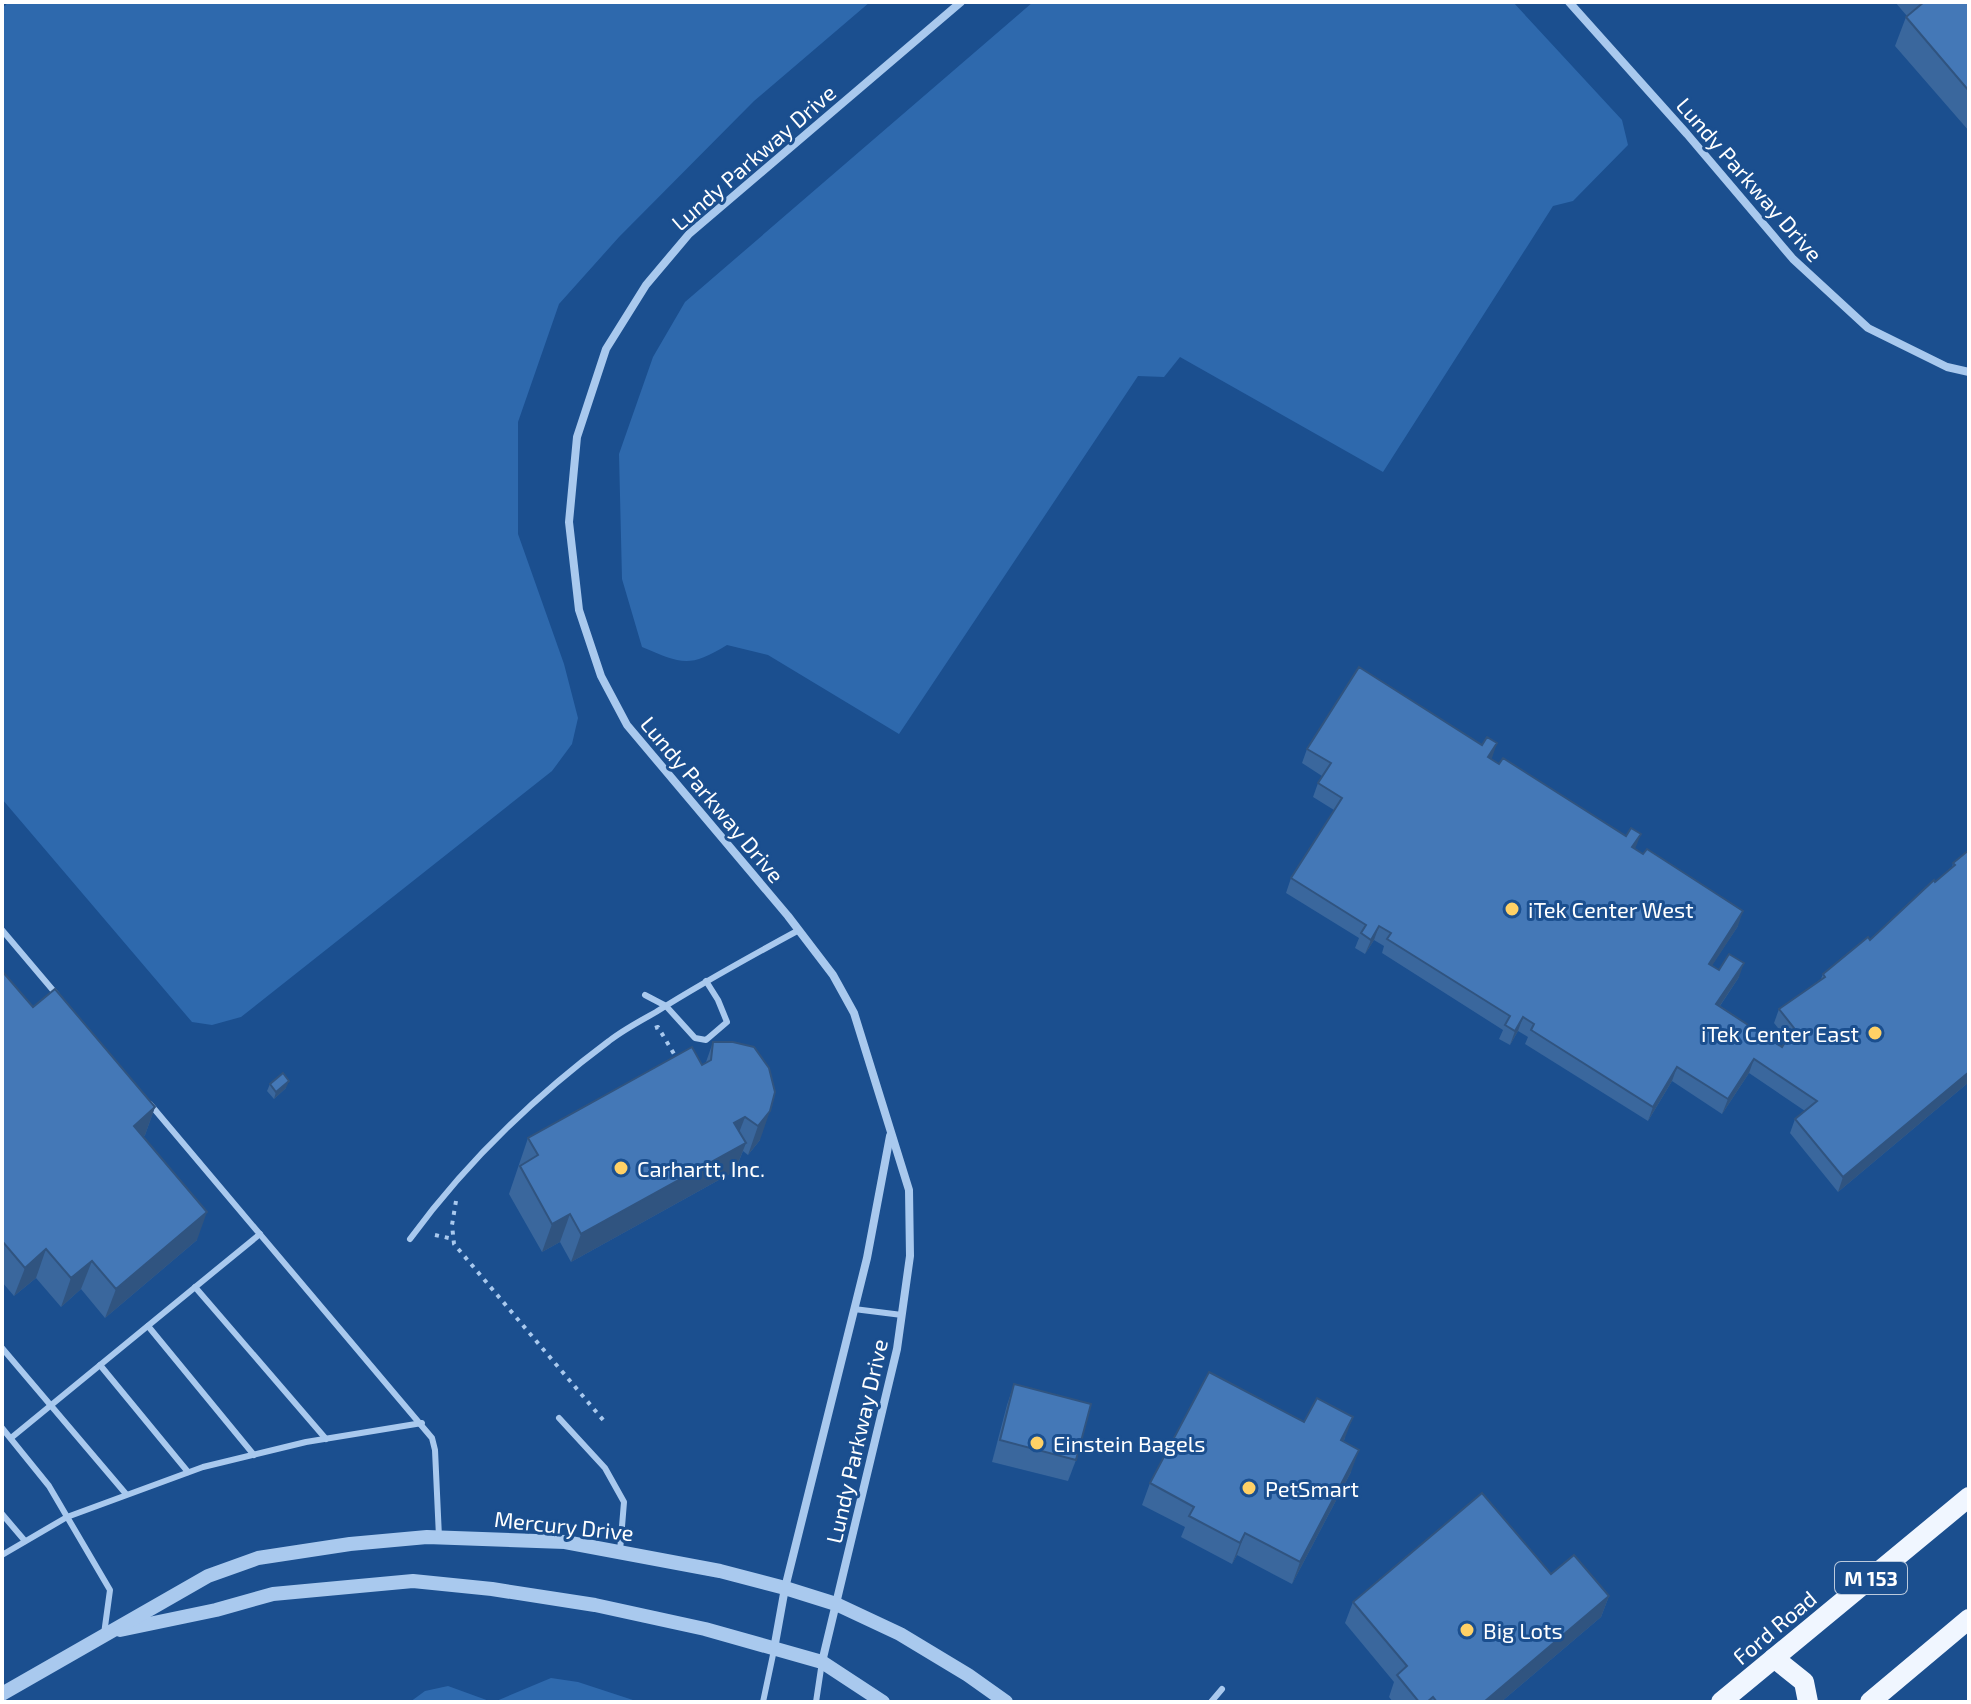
<svg xmlns="http://www.w3.org/2000/svg" width="1971" height="1704" font-family="'Exo 2',sans-serif">
<rect width="100%" height="100%" fill="#1b4f8f"/>
<g fill="#2e69ad">
<polygon points="9,2 870,2 754,101 619,237 559,304 518,422 518,534 564,664 578,718 572,744 552,771 241,1017 212,1025 192,1022 2,799 2,8"/>
<path d="M1033 2H1513L1622 120 1628 145 1573 201 1553 206 1383 472 1180 357 1164 377 1138 376 899 734 768 655 727 645C688 669 681 663 642 647L622 579 619 454 653 357 685 302Z"/>
<polygon points="551,1678 578,1682 639,1702 494,1702"/>
<polygon points="448,1686 492,1702 410,1702 425,1691"/>
</g>
<g fill="none" stroke-linecap="round" stroke-linejoin="round">
<g stroke="#a9c9ee" stroke-width="4" stroke-dasharray="4 6" stroke-linecap="butt">
<polyline points="655,1028 658,1027 677,1059"/>
<polyline points="456,1201 452,1225 454,1244 604,1421"/>
<polyline points="435,1235 453,1239"/>
</g>
<g stroke="#a9c9ee" stroke-width="6">
<polyline points="2,930 57,995"/>
<polyline points="645,995 666,1006 695,1038 706,1040 727,1022 718,1000 706,981"/>
<polyline points="150,1104 432,1438 435,1450 439,1537"/>
<path d="M410 1239C465 1164 534 1097 609 1041 623 1030 640 1021 656 1012 702 983 751 956 799 930"/>
<polyline points="195,1287 326,1439"/>
<polyline points="854,1309 902,1315"/>
<polyline points="148,1326 254,1455"/>
<polyline points="2,1348 126,1494"/>
<polyline points="100,1365 188,1472"/>
<polyline points="559,1418 605,1468 624,1502 620,1551"/>
<polyline points="2,1428 49,1486 110,1590 104,1634"/>
<polyline points="11,1438 260,1234"/>
<polyline points="2,1514 25,1541"/>
<polyline points="2,1555 67,1517 203,1467 306,1442 422,1423"/>
<polyline points="763,1702 774,1650"/>
<polyline points="816,1702 822,1662"/>
<polyline points="1211,1702 1222,1689"/>
</g>
<g stroke="#a9c9ee" stroke-width="8">
<polyline points="1569,2 1687,134 1793,259 1868,328 1947,367 1969,372"/>
<polyline points="774,1649 785,1588 867,1258 890,1136"/>
<polyline points="822,1662 897,1349 910,1256 909,1190 854,1013 833,975 788,916 627,725 601,676 579,610 569,522 577,437 606,349 646,285 689,234 961,2"/>
</g>
<g stroke="#a9c9ee" stroke-width="14">
<polyline points="120,1630 216,1610 273,1594 413,1581 492,1589 595,1605 705,1629 822,1662 883,1702"/>
<polyline points="2,1694 208,1576 258,1558 350,1544 427,1537 565,1542 720,1571 785,1588 836,1604 900,1634 968,1675 1006,1702"/>
</g>
<g stroke="#f0f6ff" stroke-width="20">
<polyline points="1774,1658 1804,1682 1808,1702"/>
<polyline points="1721,1702 1969,1497"/>
<polyline points="1870,1702 1969,1619"/>
</g>
</g>
<g fill="#3a679d">
<polygon points="1895,2 1969,2 1969,131 1895,46 1906,17 1907,16"/>
<polygon points="1307,749 1491,759 1635,849 1738,926 1712,965 1719,970 1739,977 1720,1006 1782,1047 1787,1039 1774,1023 1779,1009 1821,979 1823,974 1870,940 1952,868 1953,863 1969,850 1969,1082 1838,1192 1790,1133 1795,1119 1805,1111 1749,1073 1722,1114 1672,1081 1648,1121 1525,1044 1528,1037 1518,1031 1510,1045 1499,1039 1503,1030 1382,953 1384,946 1374,940 1365,954 1355,948 1359,938 1286,893 1291,878 1334,810 1313,797 1318,783 1322,776 1302,763"/>
<polygon points="2,971 33,1007 155,1107 145,1135 143,1137 197,1240 105,1318 81,1289 61,1307 36,1278 14,1296 2,1282"/>
<polygon points="713,1042 754,1047 760,1140 748,1155 743,1151 735,1171 571,1262 560,1242 542,1252 509,1194 528,1138 702,1065 706,1062"/>
<polygon points="270,1084 286,1088 274,1099 267,1091"/>
<polygon points="1014,1384 1076,1460 1068,1481 992,1462 1007,1405"/>
<polygon points="1304,1422 1345,1438 1343,1442 1351,1472 1292,1584 1237,1555 1232,1564 1181,1537 1185,1527 1142,1505 1150,1483"/>
<polygon points="1551,1574 1609,1596 1601,1617 1501,1702 1393,1702 1389,1697 1394,1682 1345,1623 1353,1602"/>
</g>
<g fill="#305480">
<polygon points="1497,743 1492,758 1483,771 1488,757"/>
<polygon points="1641,834 1635,849 1627,862 1632,847"/>
<polygon points="1743,911 1738,926 1704,978 1709,964"/>
<polygon points="1379,926 1374,940 1365,954 1371,940"/>
<polygon points="1744,963 1739,977 1711,1019 1716,1004"/>
<polygon points="1523,1017 1518,1031 1510,1045 1515,1031"/>
<polygon points="1754,1059 1749,1073 1722,1114 1728,1099"/>
<polygon points="1677,1067 1672,1081 1648,1121 1653,1107"/>
<polygon points="1969,1067 1969,1082 1838,1192 1843,1177"/>
<polygon points="289,1081 286,1088 274,1099 276,1092"/>
<polygon points="155,1107 145,1135 123,1154 134,1126"/>
<polygon points="770,1111 760,1140 748,1155 758,1126"/>
<polygon points="745,1117 734,1146 734,1123"/>
<polygon points="746,1143 735,1171 571,1262 581,1234"/>
<polygon points="207,1212 197,1240 105,1318 116,1289"/>
<polygon points="570,1214 560,1242 542,1252 552,1224"/>
<polygon points="46,1249 36,1278 14,1296 25,1268"/>
<polygon points="92,1261 81,1289 61,1307 71,1278"/>
<polygon points="1353,1417 1345,1438 1333,1462 1341,1440"/>
<polygon points="1359,1450 1351,1472 1292,1584 1300,1562"/>
<polygon points="1245,1533 1237,1555 1232,1564 1240,1543"/>
<polygon points="1609,1596 1601,1617 1501,1702 1484,1702"/>
</g>
<g fill="#4478b7" stroke="#305480" stroke-width="2">
<polygon points="1924,2 1969,2 1969,91 1906,17"/>
<polygon points="1359,667 1482,745 1487,737 1497,743 1488,757 1499,764 1503,758 1626,836 1631,828 1641,834 1632,847 1643,854 1647,849 1743,911 1709,964 1719,970 1729,954 1744,963 1716,1004 1782,1047 1794,1028 1779,1009 1825,977 1823,974 1868,937 1870,940 1934,880 1935,882 1955,865 1953,863 1969,850 1969,1072 1843,1177 1795,1119 1817,1101 1754,1059 1728,1099 1677,1067 1653,1107 1531,1030 1534,1024 1523,1017 1515,1031 1505,1025 1510,1016 1387,939 1391,933 1379,926 1371,940 1361,933 1366,925 1291,878 1342,798 1318,783 1331,763 1307,749"/>
<polygon points="2,971 33,1007 55,989 155,1107 134,1126 207,1212 116,1289 92,1261 71,1278 46,1249 25,1268 2,1241"/>
<polygon points="713,1042 733,1042 754,1047 769,1068 775,1092 770,1111 758,1126 745,1117 734,1123 746,1143 581,1234 570,1214 552,1224 520,1166 538,1155 528,1138 692,1047 702,1065 711,1060"/>
<polygon points="283,1073 289,1081 276,1092 270,1084"/>
<polygon points="1209,1372 1304,1422 1317,1398 1353,1417 1341,1440 1359,1450 1300,1562 1245,1533 1240,1543 1189,1516 1194,1507 1150,1483"/>
<polygon points="1014,1384 1091,1404 1076,1460 1000,1440"/>
<polygon points="1482,1493 1551,1574 1574,1555 1609,1596 1484,1702 1437,1702 1433,1697 1427,1702 1419,1702 1397,1675 1407,1666 1353,1602"/>
</g>
<g fill="#ffd166" stroke="#1b4f8f" stroke-width="3">
<circle cx="1512" cy="909" r="8"/>
<circle cx="1875" cy="1033" r="8"/>
<circle cx="621" cy="1168" r="8"/>
<circle cx="1037" cy="1443" r="8"/>
<circle cx="1249" cy="1488" r="8"/>
<circle cx="1467" cy="1630" r="8"/>
</g>
<g text-anchor="middle" dominant-baseline="central" stroke-width="6" stroke-linejoin="round" paint-order="stroke">
<rect fill="#1b4f8f" stroke="#bbcadd" stroke-width="2" x="1835" y="1562" width="72" height="32" rx="6"/>
<g font-size="20" font-weight="bold" fill="#fff">
<text x="1871" y="1578">M 153</text>
</g>
<g font-size="22" fill="#fff" stroke="#1b4f8f">
<text transform="translate(753 157) rotate(-41)">Lundy Parkway Drive</text>
<text transform="translate(1750 179) rotate(49)">Lundy Parkway Drive</text>
<text transform="translate(713 799) rotate(50)">Lundy Parkway Drive</text>
<text transform="translate(856 1441) rotate(-77)">Lundy Parkway Drive</text>
<text transform="translate(564 1525) rotate(6)">Mercury Drive</text>
<text transform="translate(1774 1627) rotate(-40)">Ford Road</text>
</g>
<g font-size="22" fill="#fff" stroke="#1b4f8f" text-anchor="start">
<text x="1528" y="909">iTek Center West</text>
<text x="1859" y="1033" text-anchor="end">iTek Center East</text>
<text x="637" y="1168">Carhartt, Inc.</text>
<text x="1053" y="1443">Einstein Bagels</text>
<text x="1265" y="1488">PetSmart</text>
<text x="1483" y="1630">Big Lots</text>
</g>
</g>
<rect width="1971" height="1704" fill="none" stroke="#ffffff" stroke-width="8"/>
</svg>
